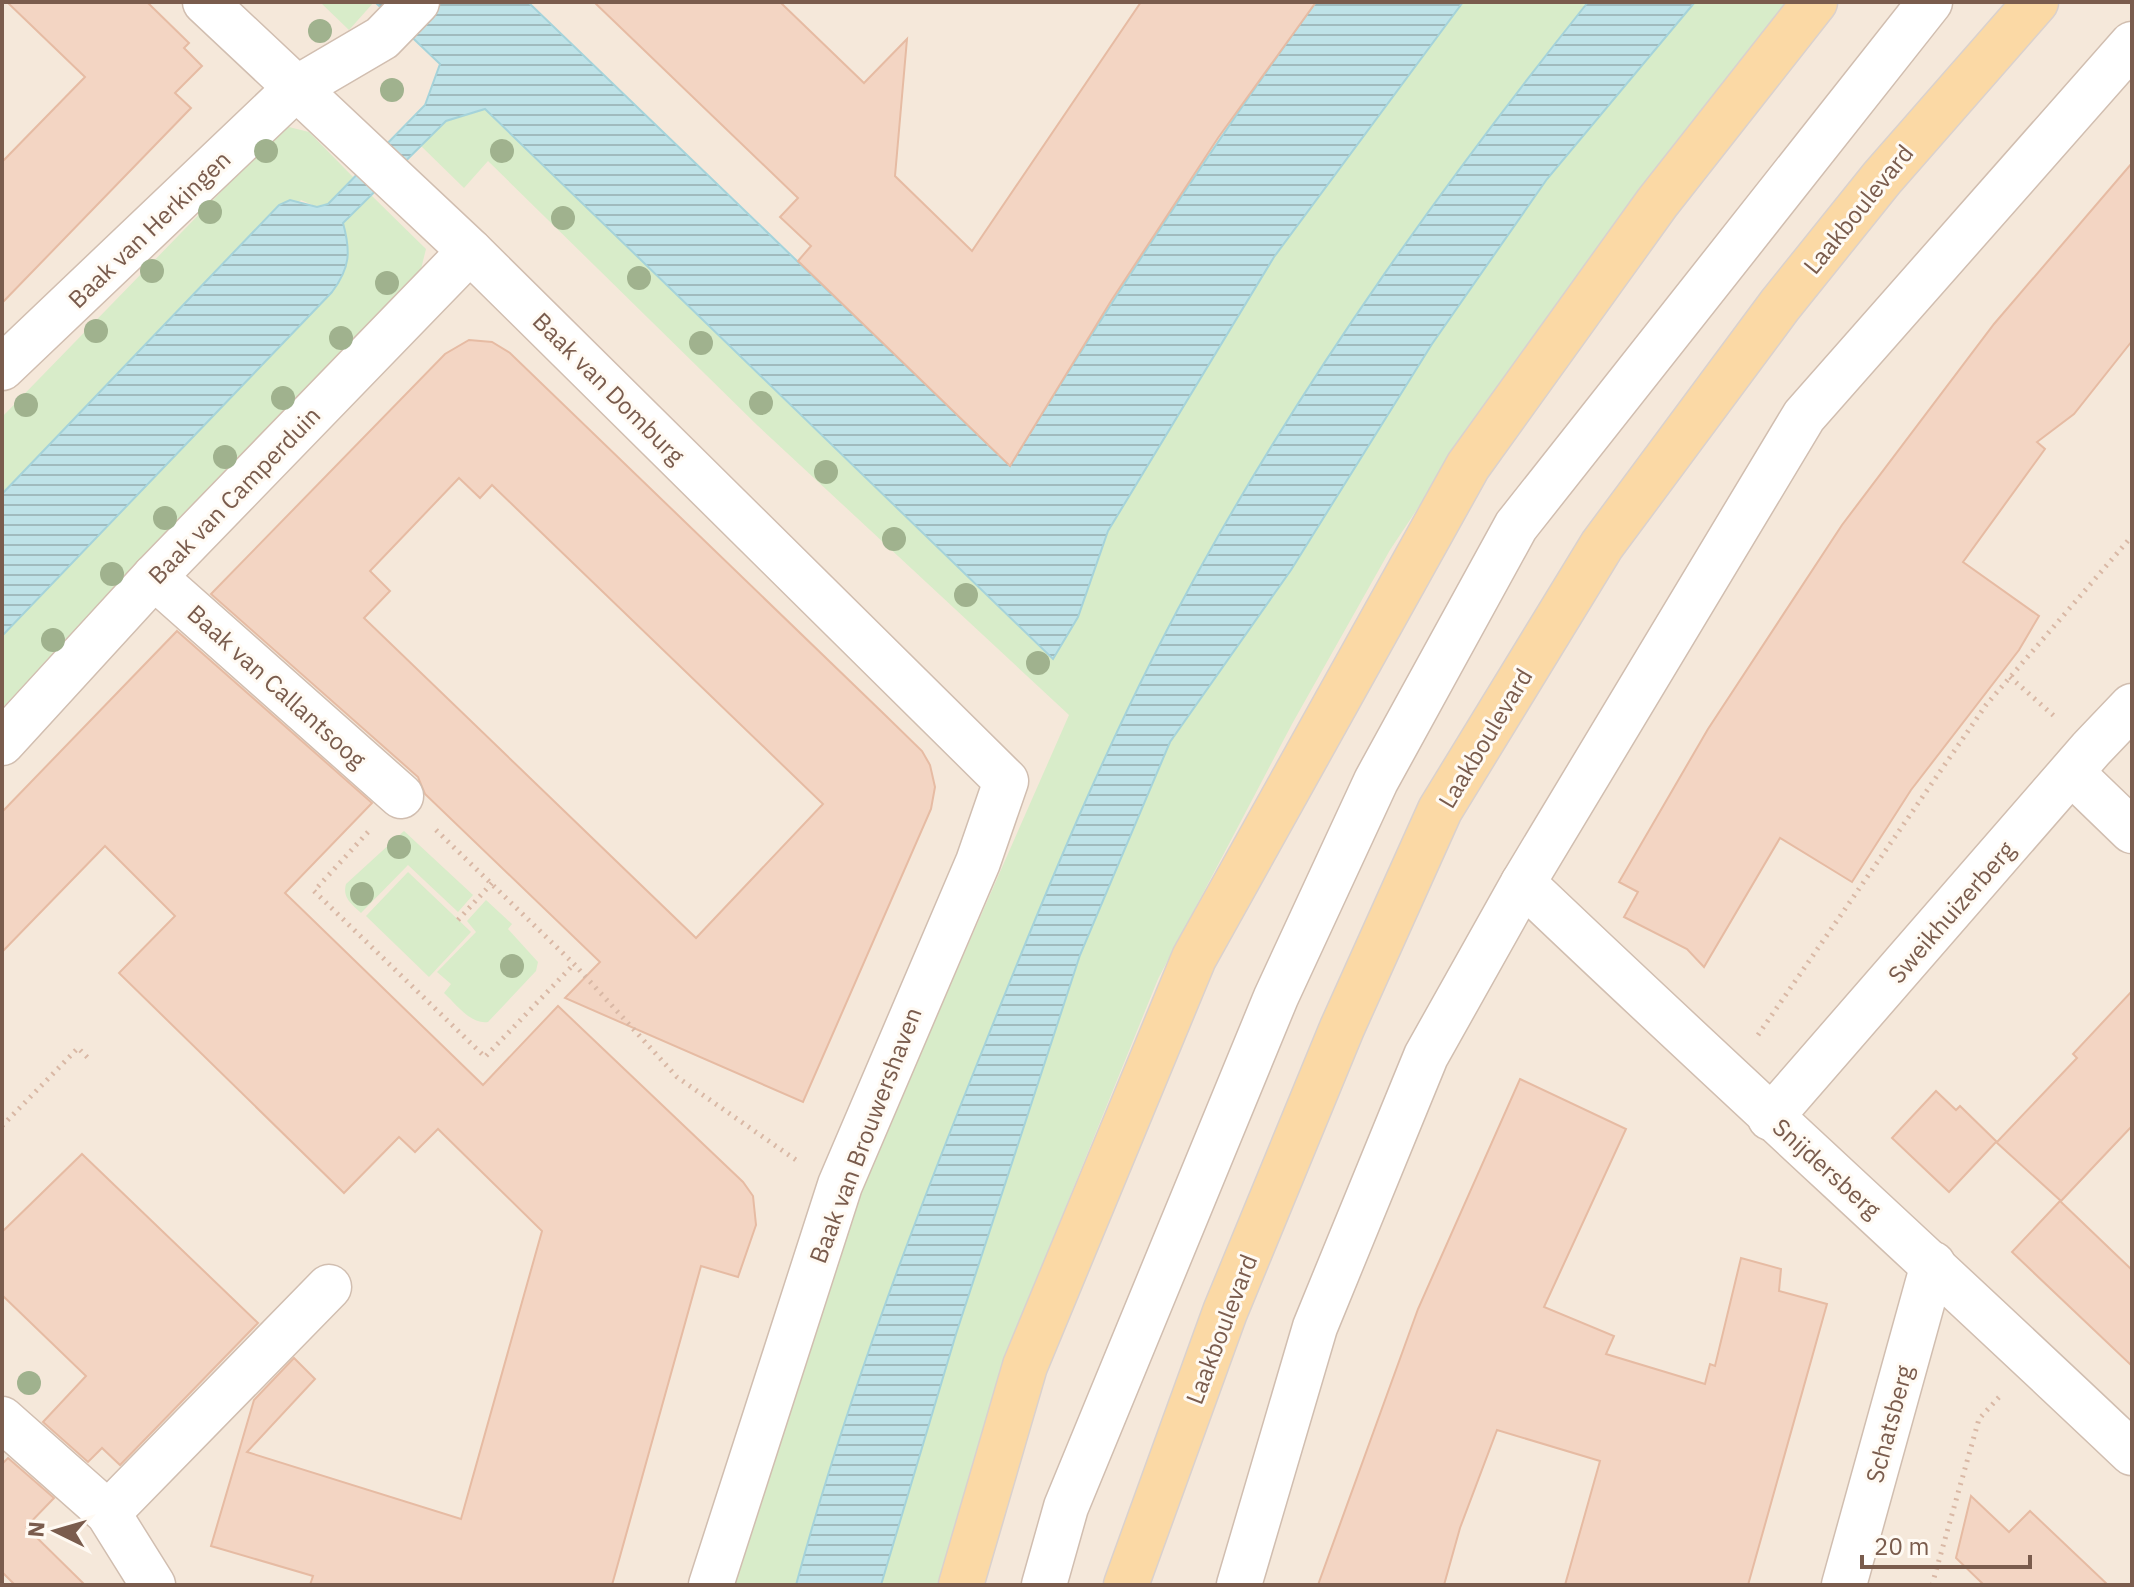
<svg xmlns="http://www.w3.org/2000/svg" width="2134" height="1587" font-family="'IBM Plex Sans',sans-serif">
<defs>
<pattern id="water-rules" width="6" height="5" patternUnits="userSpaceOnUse" patternTransform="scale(2)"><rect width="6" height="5" fill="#bfe3e8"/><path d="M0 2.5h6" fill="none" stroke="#a0bbbe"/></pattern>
</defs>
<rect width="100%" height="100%" fill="#fdf6ec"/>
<rect fill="#f5e8da" x="2" y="2" width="2130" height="1583"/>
<g fill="#d8ecc9">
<polygon points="320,2 374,2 349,30"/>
<path d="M1463 2H1588C1447 179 1313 365 1203 563 1117 717 1050 880 985 1044 914 1221 846 1400 796 1585H732L858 1195 1069 715 757 425 488 161 464 188 421 146 447 121 485 109 1052 659 1078 617 1108 531 1274 257Z"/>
<polygon points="1695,2 1788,2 1670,149 1505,377 1390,550 1292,724 1158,979 1007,1352 941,1585 881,1585 956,1334 1080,955 1170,742 1291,570 1432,344 1547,179"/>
<polygon points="285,126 309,132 354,178 328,204 317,207 301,200 2,494 2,417"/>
<path d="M371 195 426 249 420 273 2 708V636L332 292C348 270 350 250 342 224Z"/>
<path d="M404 831 473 895 458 912 408 865 361 913C352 904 342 898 346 884Z"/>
<polygon points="408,872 471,932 429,977 366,916"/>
<path d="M486 900 512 924 508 929 538 962 536 971 488 1022C471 1025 456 1004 444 993L451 984 437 972 476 932 467 921Z"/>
</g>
<g fill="url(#water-rules)" stroke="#a5d3da" stroke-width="2">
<path d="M375 2H528L1010 466C1107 307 1207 153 1316 2H1463L1274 257 1108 531 1078 617 1053 659 485 109 446 121 343 223C351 252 350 268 332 292L2 636V494L279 205 290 200 317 207 328 204 425 105 440 64Z"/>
<path d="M1588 2H1695L1547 179 1432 344 1291 570 1170 742 1080 955 956 1334 881 1585H796C846 1400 914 1221 985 1044 1050 880 1117 717 1203 563 1313 365 1447 179 1588 2Z"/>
</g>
<g fill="#f3d5c3" stroke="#e6bba3" stroke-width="2" fill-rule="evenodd">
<polygon points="7,2 147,2 189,43 184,48 202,66 175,93 191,108 2,303 2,162 85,77"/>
<polygon points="594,2 780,2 864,83 907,39 895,176 972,251 1141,2 1316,2 1218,138 1111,301 1010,466 798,261 811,246 780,217 798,198"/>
<polygon points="2132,163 2132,341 2074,414 2037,442 2045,449 1963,562 2039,616 2019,650 1911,790 1852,882 1780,838 1704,967 1687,949 1624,917 1638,892 1619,882 1708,729 1842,525 1994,324"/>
<path d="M469 340 492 342 510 353 884 714 922 751 930 765 935 787 931 809 803 1102 565 998 600 962 425 794 418 777 211 594 445 354ZM459 478 480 498 492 485 823 804 696 938 364 618 390 591 370 571Z"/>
<polygon points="177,631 372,803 285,893 483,1085 558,1006 743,1182 753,1196 756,1225 738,1277 701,1266 612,1585 310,1585 313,1576 211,1546 254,1400 294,1358 315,1379 247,1452 461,1519 542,1231 438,1129 415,1152 399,1137 344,1193 119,973 175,916 105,846 2,952 2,812"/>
<polygon points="2132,991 2132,1126 2061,1201 1996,1142 1949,1192 1892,1138 1936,1091 1956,1110 1960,1106 1997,1142 2077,1058 2073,1054"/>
<polygon points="1520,1079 1626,1129 1544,1307 1614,1336 1606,1354 1705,1384 1710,1364 1715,1366 1741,1258 1781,1269 1779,1291 1827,1304 1748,1585 1565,1585 1600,1461 1497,1430 1460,1528 1444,1585 1318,1585 1418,1309"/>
<polygon points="82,1154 258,1323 120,1465 102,1448 88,1462 43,1422 86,1376 2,1295 2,1232"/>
<polygon points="2060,1201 2132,1270 2132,1366 2012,1252"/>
<polygon points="8,1458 54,1498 26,1527 85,1585 15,1585 2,1572 2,1464"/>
<polygon points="1971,1496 2009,1532 2030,1511 2108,1585 1984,1585 1956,1558"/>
</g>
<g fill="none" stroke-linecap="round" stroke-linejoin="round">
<g stroke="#d1beb0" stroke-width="47">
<g id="minor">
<polyline points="205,2 470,251 1006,781 978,862 840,1185 711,1585"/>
<polyline points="2,368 295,89 382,38 417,2"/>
<polyline points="154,577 401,796"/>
<polyline points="2,743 154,577 470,251"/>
<polyline points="2073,774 2132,831"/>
<path d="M1523 883C1724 1075 1930 1261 2132 1453"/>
<polyline points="1770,1118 2091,749 2132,706"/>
<polyline points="2,1419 108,1513 153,1585"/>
<polyline points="108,1513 329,1287"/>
<polyline points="1044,1585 1066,1507 1276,997 1376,781 1516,526 1930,2"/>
<polyline points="1239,1585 1315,1327 1426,1056 1523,883 1804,416 2132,44"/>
<polyline points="1844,1585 1933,1264"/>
</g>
</g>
<g stroke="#dad1cd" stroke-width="47">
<g id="major">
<polyline points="961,1585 1025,1366 1194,958 1468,466 1657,203 1815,2"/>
<polyline points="1126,1585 1225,1312 1342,1028 1440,810 1602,545 1780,305 1882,178 2036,2"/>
</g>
</g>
<g stroke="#d9b8a5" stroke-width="5" stroke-dasharray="2 6" stroke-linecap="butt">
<polyline points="2010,677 2054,716"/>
<polyline points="436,830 574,964 677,1077 796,1160"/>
<polyline points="368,832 314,891 485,1057 574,964"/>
<polyline points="458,920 492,883"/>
<polyline points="1758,1035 1986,705 2132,536"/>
<polyline points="2,1126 78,1048 89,1059"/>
<polyline points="1932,1585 1979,1419 2000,1396"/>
</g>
<use href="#minor" stroke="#fff" stroke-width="44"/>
<use href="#major" stroke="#fbd9a5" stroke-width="44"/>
</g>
<g fill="#a0b28e">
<circle cx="320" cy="31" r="12"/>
<circle cx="392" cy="90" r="12"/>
<circle cx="266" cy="151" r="12"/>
<circle cx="502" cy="151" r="12"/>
<circle cx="210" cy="212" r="12"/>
<circle cx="563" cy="218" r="12"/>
<circle cx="152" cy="271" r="12"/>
<circle cx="639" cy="278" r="12"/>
<circle cx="387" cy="283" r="12"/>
<circle cx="96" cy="331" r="12"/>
<circle cx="341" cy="338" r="12"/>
<circle cx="701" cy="343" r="12"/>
<circle cx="283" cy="398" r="12"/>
<circle cx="761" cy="403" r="12"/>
<circle cx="26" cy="405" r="12"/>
<circle cx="225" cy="457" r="12"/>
<circle cx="826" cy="472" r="12"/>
<circle cx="165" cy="518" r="12"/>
<circle cx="894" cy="539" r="12"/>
<circle cx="112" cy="574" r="12"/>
<circle cx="966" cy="595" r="12"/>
<circle cx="53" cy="640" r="12"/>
<circle cx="1038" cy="663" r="12"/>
<circle cx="399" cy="847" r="12"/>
<circle cx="362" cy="894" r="12"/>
<circle cx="512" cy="966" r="12"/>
<circle cx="29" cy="1383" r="12"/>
</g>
<g text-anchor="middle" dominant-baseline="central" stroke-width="6" stroke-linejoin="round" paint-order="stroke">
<g font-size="24" fill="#7a5c4d" stroke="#fffaf3">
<text transform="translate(1858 209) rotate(-51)">Laakboulevard</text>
<text transform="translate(149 229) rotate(-44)">Baak van Herkingen</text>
<text transform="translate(609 388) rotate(45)">Baak van Domburg</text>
<text transform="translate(234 495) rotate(-46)">Baak van Camperduin</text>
<text transform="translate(277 686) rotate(42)">Baak van Callantsoog</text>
<text transform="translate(1485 738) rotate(-59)">Laakboulevard</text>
<text transform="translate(1951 912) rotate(-49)">Sweikhuizerberg</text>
<text transform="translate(865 1135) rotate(-69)">Baak van Brouwershaven</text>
<text transform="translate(1827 1168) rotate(42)">Snijdersberg</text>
<text transform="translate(1221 1329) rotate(-69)">Laakboulevard</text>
<text transform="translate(1889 1424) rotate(-75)">Schatsberg</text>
</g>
</g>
<rect width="2134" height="1587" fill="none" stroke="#7a5c4d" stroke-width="8"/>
<g transform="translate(56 1531) rotate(275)" stroke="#fffaf3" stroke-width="6" paint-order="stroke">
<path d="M0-6L14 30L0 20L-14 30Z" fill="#7a5c4d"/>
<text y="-12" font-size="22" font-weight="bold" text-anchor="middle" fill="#7a5c4d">N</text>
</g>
<path d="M1862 1555v12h168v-12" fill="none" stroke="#7a5c4d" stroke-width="4"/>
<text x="1874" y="1555" font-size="24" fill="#7a5c4d" stroke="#fffaf3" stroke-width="6" paint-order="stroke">20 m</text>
</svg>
